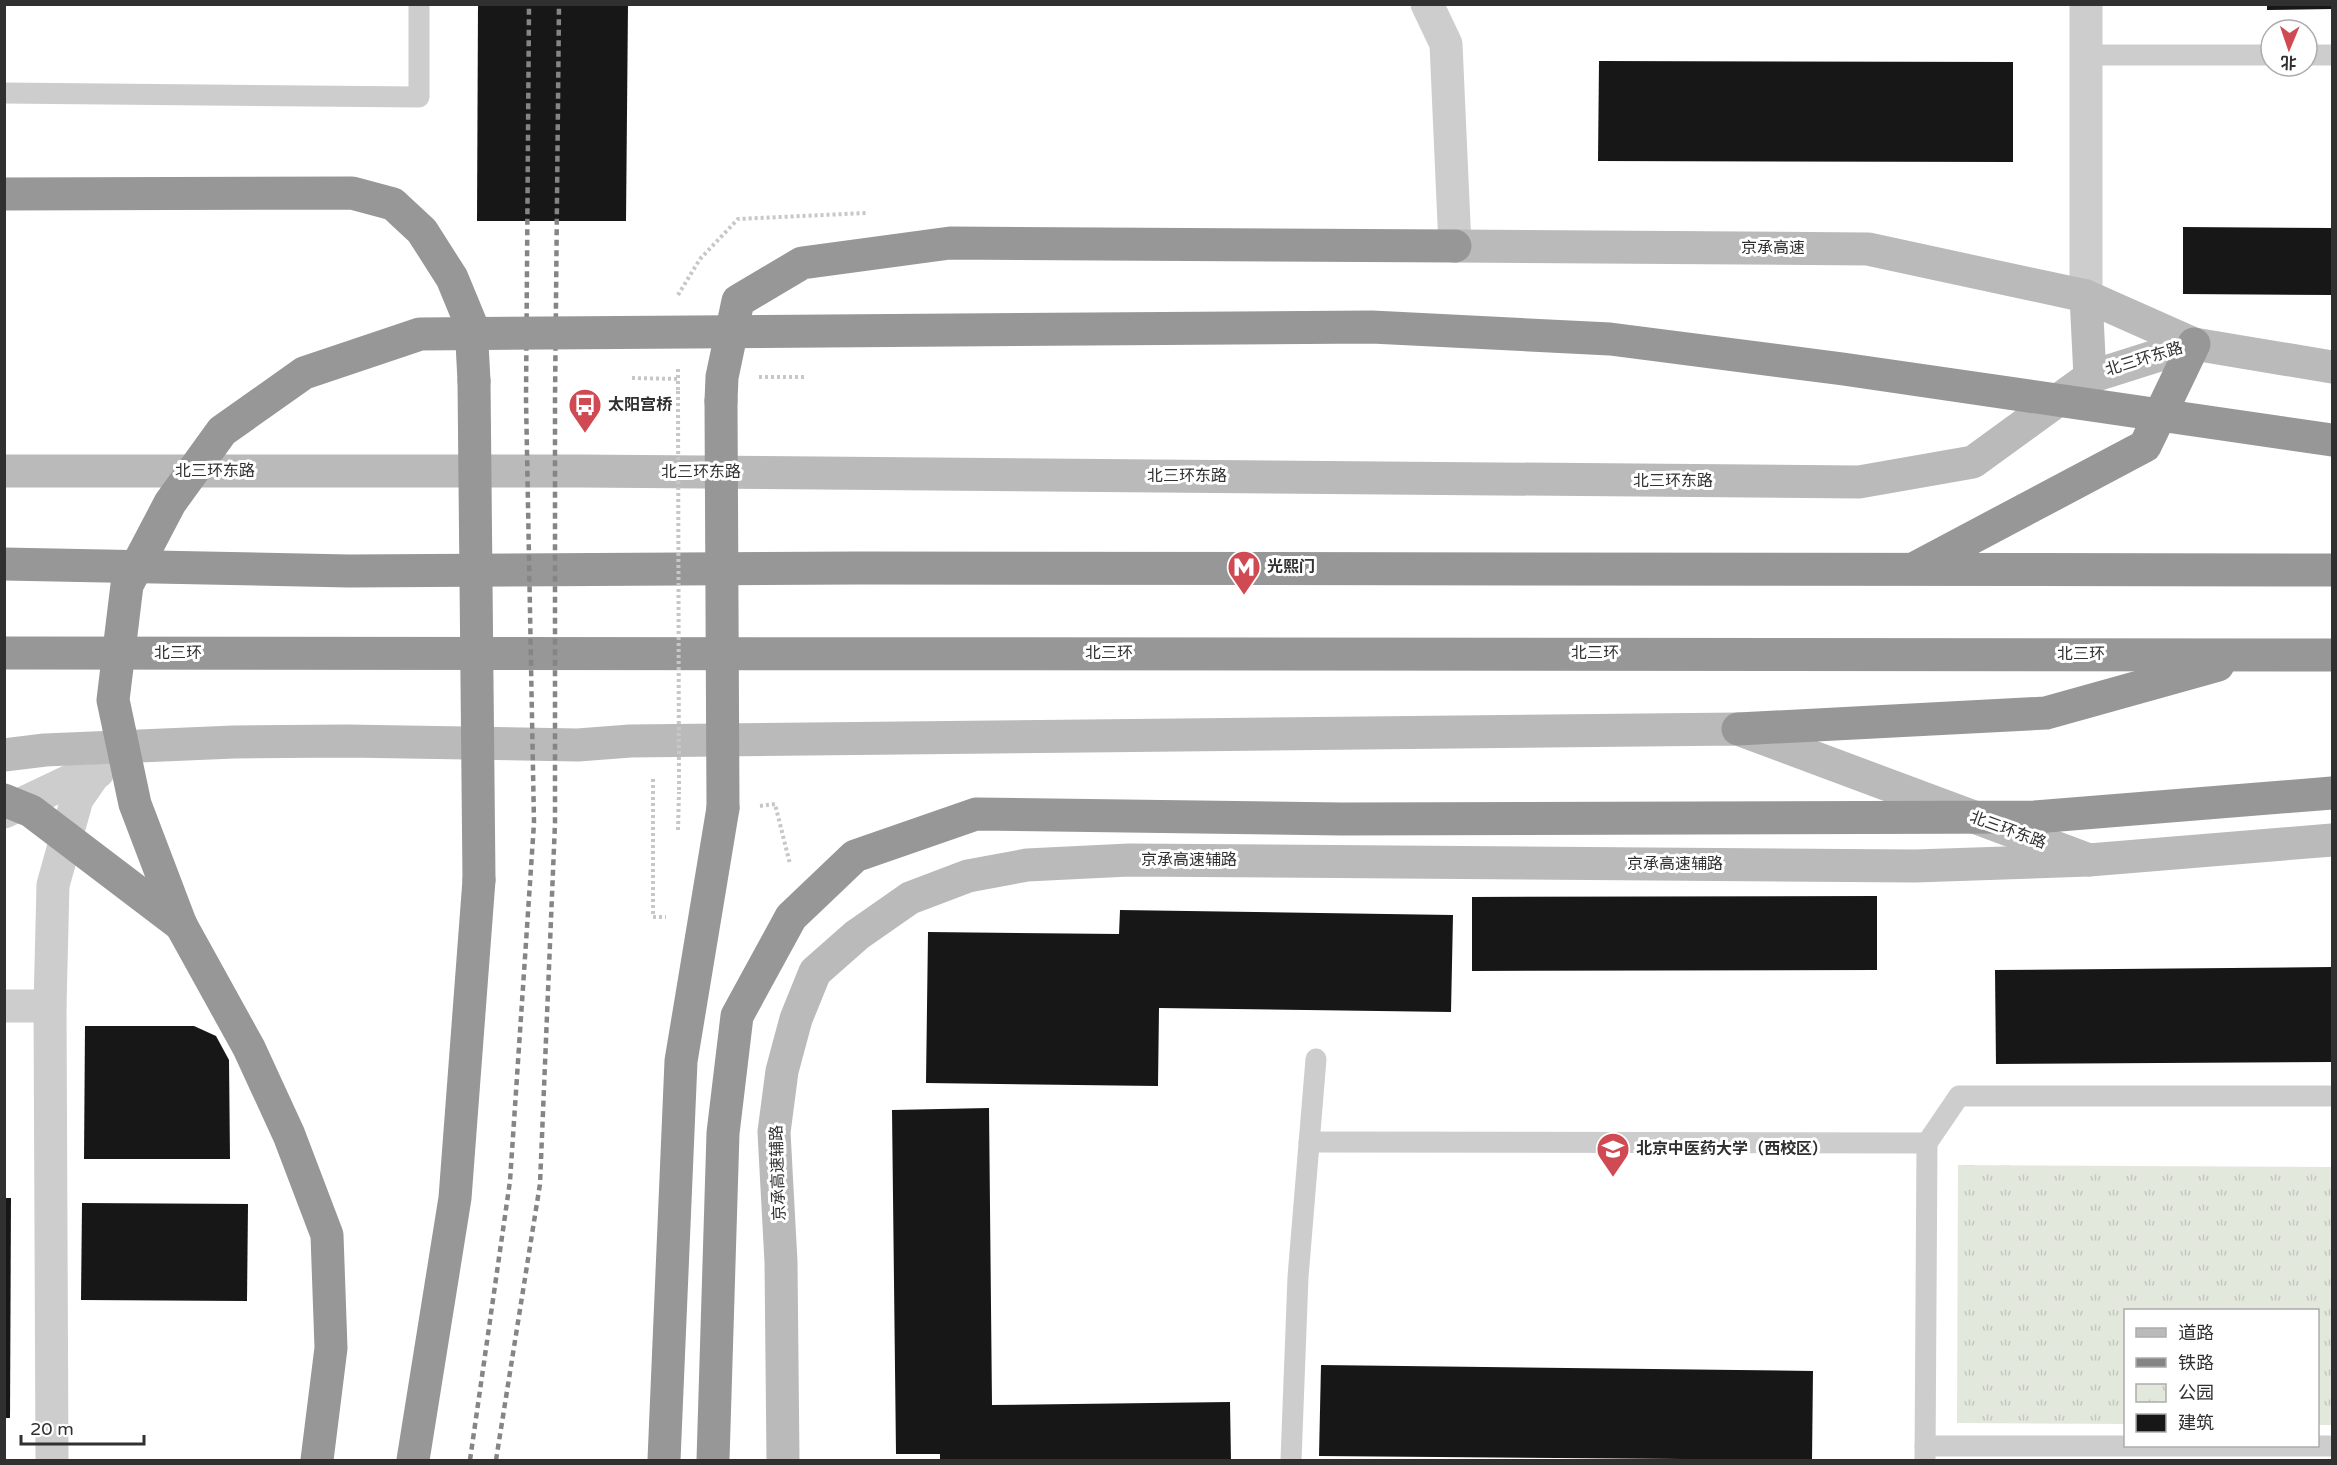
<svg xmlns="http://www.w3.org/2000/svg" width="2337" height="1465" font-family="'Varela Round','Noto Sans SC',sans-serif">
<defs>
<pattern id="park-tufts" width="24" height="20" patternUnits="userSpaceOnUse" patternTransform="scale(1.5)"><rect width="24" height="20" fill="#e3e8dd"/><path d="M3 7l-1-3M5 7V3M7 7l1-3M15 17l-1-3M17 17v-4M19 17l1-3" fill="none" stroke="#c3c7be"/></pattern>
</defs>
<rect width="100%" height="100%" fill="#fff"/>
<polygon fill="url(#park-tufts)" points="1958,1165 2332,1167 2332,1425 2318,1425 2318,1310 2126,1310 2125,1424 1957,1423"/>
<g fill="#171717">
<polygon points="478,4 628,4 626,221 477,221"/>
<polygon points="2267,4 2332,4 2332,9 2267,10"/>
<polygon points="1599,61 2013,62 2013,162 1598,161"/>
<polygon points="2183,227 2332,228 2332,295 2183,294"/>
<polygon points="1877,896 1877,970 1472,971 1472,897"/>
<polygon points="1120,910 1453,915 1451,1012 1159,1008 1158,1086 926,1083 928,932 1119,934"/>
<polygon points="2332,967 2332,1062 1996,1064 1995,970"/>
<polygon points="85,1026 194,1026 216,1036 229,1060 230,1159 84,1159"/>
<polygon points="989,1108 992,1405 1230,1402 1231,1460 940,1460 940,1454 896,1454 892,1110"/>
<polygon points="4,1198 11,1198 10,1418 4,1418"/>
<polygon points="82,1203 248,1204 247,1301 81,1300"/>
<polygon points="1321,1365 1813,1371 1812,1460 1319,1456"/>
</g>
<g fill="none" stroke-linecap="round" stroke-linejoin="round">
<g stroke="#c7c7c7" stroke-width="4" stroke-dasharray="3 3" stroke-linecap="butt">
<polyline points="678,295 700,259 738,219 866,213"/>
<polyline points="678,369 678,391"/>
<polyline points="759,377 804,377"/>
<polyline points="632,378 680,379"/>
<polyline points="653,779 653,917 666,917"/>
<polyline points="760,806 775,804 790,864"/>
<polyline points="678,830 679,792"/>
</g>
<g stroke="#cdcdcd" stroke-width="21">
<polyline points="2085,55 2271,55"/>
<polyline points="2307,55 2332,55"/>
<polyline points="4,93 419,97 419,4"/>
<polyline points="1309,1142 1927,1143 1925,1460"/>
<polyline points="1927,1143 1959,1096 2332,1096"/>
<polyline points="1925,1446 2332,1446"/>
<polyline points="1291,1460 1298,1277 1316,1059"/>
</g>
<g stroke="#cdcdcd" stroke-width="33">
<polyline points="1427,4 1446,44 1455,246"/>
<polyline points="2086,4 2086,296"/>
<polyline points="4,812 80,776 98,772"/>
<polyline points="4,1006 50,1006"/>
<polyline points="52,1460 50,1006 53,885 77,799 95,773"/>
</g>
<g stroke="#bababa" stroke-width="33">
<polyline points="1455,246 1868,249 2086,296 2194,344"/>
<polyline points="2086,296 2090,377"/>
<polyline points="4,471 582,471 1859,482 1973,462 2090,377 2194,344 2332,367"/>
<polyline points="4,755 45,750 234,742 347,741 578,745 630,741 1738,729 2089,860"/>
<polyline points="783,1460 781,1262 774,1132 782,1071 796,1019 815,972 857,935 910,898 968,876 1027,865 1129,860 1915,866 2089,860 2332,840"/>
</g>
<g stroke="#979797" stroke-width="33">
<polyline points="4,194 352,193 393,204 422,231 452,278 471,324 474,381"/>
<polyline points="721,401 722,377 738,301 802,263 950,243 1455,246"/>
<polyline points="4,564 349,571 859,568 2332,570"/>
<polyline points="1915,568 2145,446 2194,344"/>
<polyline points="4,653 2332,655"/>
<polyline points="1738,729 2046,713 2218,665"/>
<polyline points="181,925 249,1048 289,1135 327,1235 331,1348 317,1460"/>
<polyline points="413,1460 455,1198 479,880"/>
<polyline points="664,1460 681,1061 723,808"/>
</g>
<g stroke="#858585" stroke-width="4.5" stroke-dasharray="6 4.5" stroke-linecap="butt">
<polyline points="470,1460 510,1181 534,823 526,399 529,4"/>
<polyline points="496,1460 540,1184 555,823 555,398 559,4"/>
</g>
<polyline stroke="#c7c7c7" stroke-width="4" stroke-dasharray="3 3" stroke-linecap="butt" points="678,391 679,792"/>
<g stroke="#979797" stroke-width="33">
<polyline points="474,381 479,880"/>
<polyline points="721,401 723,808"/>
<polyline points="4,800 31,811 181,925"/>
<polyline points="181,925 135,804 113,700 127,585 170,503 222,431 304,373 420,334 1372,327 1610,339 1843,369 2332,440"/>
<polyline points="713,1460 723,1133 737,1016 791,917 855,856 976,814 1342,819 2035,817 2332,793"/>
</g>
</g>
<defs>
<g id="bus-pin" transform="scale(1.725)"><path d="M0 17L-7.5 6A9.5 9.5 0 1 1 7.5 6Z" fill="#cf4a52" stroke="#fff"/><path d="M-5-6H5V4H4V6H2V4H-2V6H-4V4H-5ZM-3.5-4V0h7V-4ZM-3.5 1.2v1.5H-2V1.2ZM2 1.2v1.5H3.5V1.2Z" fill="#fff"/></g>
<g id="metro-pin" transform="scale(1.725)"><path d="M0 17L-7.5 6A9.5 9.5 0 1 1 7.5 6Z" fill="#cf4a52" stroke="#fff"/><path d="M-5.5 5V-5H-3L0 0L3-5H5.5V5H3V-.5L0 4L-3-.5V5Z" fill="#fff"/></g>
<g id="university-pin" transform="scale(1.725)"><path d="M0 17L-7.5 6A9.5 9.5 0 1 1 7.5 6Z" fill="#cf4a52" stroke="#fff"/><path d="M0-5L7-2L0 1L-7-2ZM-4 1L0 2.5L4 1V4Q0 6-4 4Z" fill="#fff"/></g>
</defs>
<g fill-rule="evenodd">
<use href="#bus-pin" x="585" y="405"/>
<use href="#metro-pin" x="1244" y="567"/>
<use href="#university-pin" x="1613" y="1149"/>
</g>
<g text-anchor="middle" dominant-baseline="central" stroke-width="6" stroke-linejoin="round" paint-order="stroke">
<g font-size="16" fill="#303030" stroke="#fff">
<text x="1773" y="248">京承高速</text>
<text transform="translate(2144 359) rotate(-17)">北三环东路</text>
<text x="215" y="471">北三环东路</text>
<text x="701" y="472">北三环东路</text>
<text x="1187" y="476">北三环东路</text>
<text x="1673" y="481">北三环东路</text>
<text x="178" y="653">北三环</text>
<text x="1109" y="653">北三环</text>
<text x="1595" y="653">北三环</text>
<text x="2081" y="654">北三环</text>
<text transform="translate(2008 830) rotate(20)">北三环东路</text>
<text x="1189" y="860">京承高速辅路</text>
<text x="1675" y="864">京承高速辅路</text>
<text transform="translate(778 1173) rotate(-92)">京承高速辅路</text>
</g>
<g font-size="16" font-weight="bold" fill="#303030" stroke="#fff" text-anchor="start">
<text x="608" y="405">太阳宫桥</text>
<text x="1267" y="567">光熙门</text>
<text x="1636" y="1149">北京中医药大学（西校区）</text>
</g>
</g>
<rect width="2337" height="1465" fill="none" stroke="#303030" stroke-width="12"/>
<rect x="2124" y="1309" width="195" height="138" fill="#ffffff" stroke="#acacac" stroke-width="1.5"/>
<rect x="2136" y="1328" width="30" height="9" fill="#bababa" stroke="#acacac" stroke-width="1.5"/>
<text x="2178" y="1339" font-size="18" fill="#303030">道路</text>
<rect x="2136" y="1358" width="30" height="9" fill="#858585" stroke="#acacac" stroke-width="1.5"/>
<text x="2178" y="1369" font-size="18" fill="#303030">铁路</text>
<rect x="2136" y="1384" width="30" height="18" fill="url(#park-tufts)" stroke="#acacac" stroke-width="1.5"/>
<text x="2178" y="1399" font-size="18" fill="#303030">公园</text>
<rect x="2136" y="1414" width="30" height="18" fill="#171717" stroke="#acacac" stroke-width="1.5"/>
<text x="2178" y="1429" font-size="18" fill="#303030">建筑</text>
<g transform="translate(2289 48) rotate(182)"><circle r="28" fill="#ffffff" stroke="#acacac" stroke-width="1.5"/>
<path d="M0-4.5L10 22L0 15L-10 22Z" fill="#cf4a52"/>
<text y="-9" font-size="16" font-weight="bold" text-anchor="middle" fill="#303030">北</text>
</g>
<path d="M21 1435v9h123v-9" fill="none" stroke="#303030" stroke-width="3"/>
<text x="30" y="1435" font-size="18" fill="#303030" stroke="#ffffff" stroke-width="4.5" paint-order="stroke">20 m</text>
</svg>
